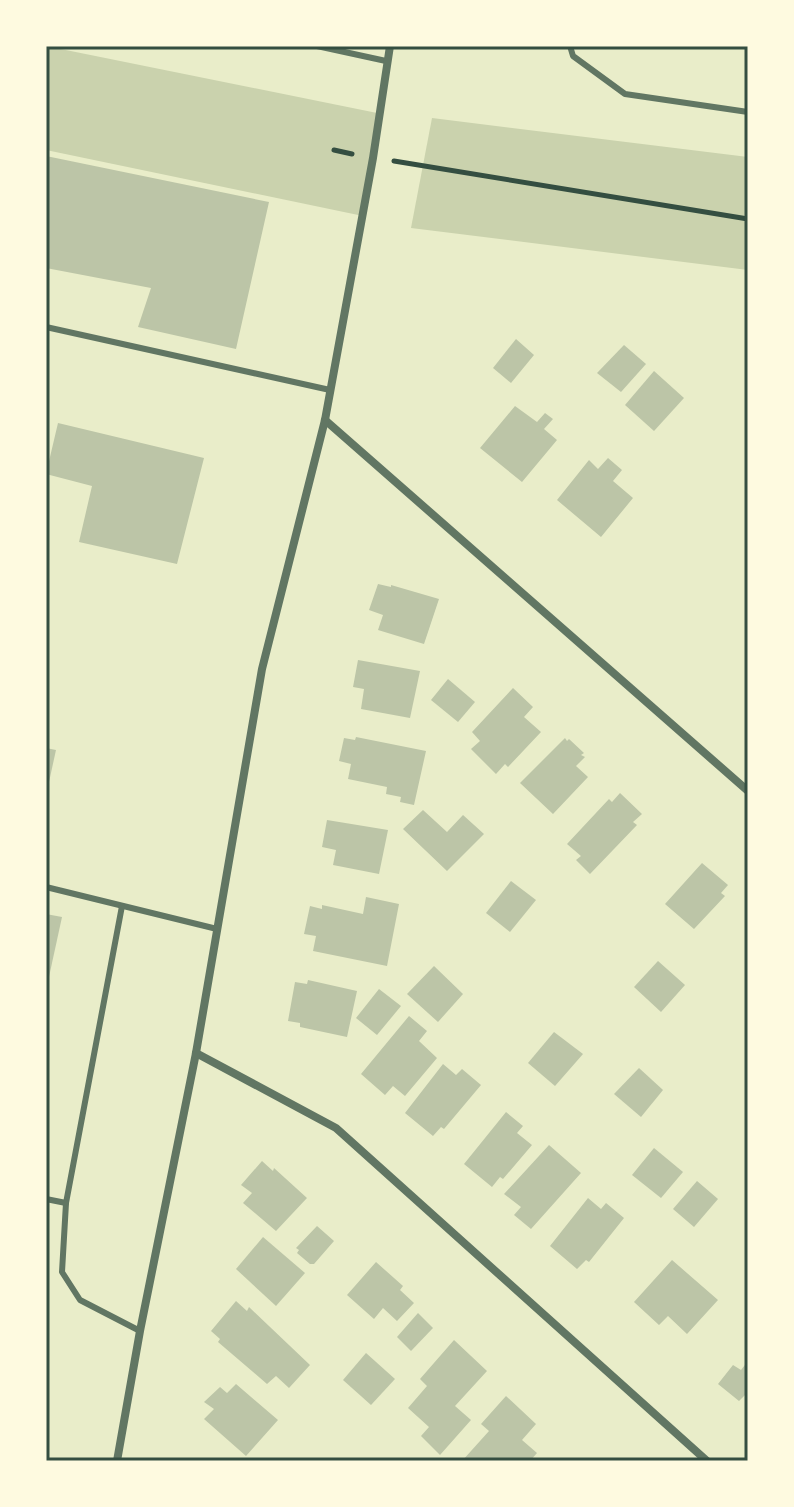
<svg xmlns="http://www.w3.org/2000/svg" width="794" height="1507" font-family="'Crimson Pro',serif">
<rect width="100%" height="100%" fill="#e9edc9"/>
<g fill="#cad2ad">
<polygon points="46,46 382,114 363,216 46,150"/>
<polygon points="432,118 748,157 748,270 411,228"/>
</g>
<g fill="#bcc5a7">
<polygon points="46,156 269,202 236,349 138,327 151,288 46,268"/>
<polygon points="516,339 534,355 511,383 493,368"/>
<polygon points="624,345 646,364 621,392 597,373"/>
<polygon points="654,371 684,398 654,431 625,405"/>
<polygon points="515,406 537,422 545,413 553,419 544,429 557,440 522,482 480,448"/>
<polygon points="58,423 204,458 177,564 79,542 92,486 46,474"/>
<polygon points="608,458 622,470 613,481 633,498 601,537 557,500 589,460 598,469"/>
<polygon points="378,584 391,587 391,585 439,599 424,644 378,630 383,615 369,610"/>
<polygon points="358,660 420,671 410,718 361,709 364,689 353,687"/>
<polygon points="448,679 475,702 458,722 431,700"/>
<polygon points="513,688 533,707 524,717 541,732 508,767 505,764 496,774 471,749 480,741 472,732"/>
<polygon points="356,737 426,751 414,805 400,802 401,797 386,794 387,787 348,779 351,764 339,761 344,738 355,740"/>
<polygon points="565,738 567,741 569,739 584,753 581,755 585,757 576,766 588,777 553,814 520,783"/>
<polygon points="46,748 56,750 47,791 46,791"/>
<polygon points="620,793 642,814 633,822 637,825 590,874 576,860 581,856 567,844 609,799 612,802"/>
<polygon points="423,810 447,832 463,815 484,834 447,871 403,829"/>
<polygon points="327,820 388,830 379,874 333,865 336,850 322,847"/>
<polygon points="702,863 728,885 721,893 725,896 694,929 665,904"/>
<polygon points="511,881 536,900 510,932 486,913"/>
<polygon points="366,897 399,904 387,966 313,951 316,936 304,934 310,906 322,909 322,905 363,914"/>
<polygon points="46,914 62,917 47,986 46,986"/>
<polygon points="658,961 685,985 661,1012 634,987"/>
<polygon points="434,966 463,994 438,1022 407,994"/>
<polygon points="308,980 357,991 347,1037 300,1027 300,1023 288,1021 295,982 307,984"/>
<polygon points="379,989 401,1006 377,1035 356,1018"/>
<polygon points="409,1016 427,1031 419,1041 437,1058 405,1096 393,1086 385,1095 361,1074"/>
<polygon points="554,1032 583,1054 555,1086 528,1063"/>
<polygon points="443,1064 456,1075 462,1069 481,1085 444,1129 441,1127 433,1136 405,1113"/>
<polygon points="639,1068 663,1090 641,1117 614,1094"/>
<polygon points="506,1112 523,1126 517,1133 532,1145 503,1179 500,1177 492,1187 464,1164"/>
<polygon points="549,1145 581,1173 531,1229 514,1215 521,1207 504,1194"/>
<polygon points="654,1148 683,1172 661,1198 632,1175"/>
<polygon points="262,1161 273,1171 274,1168 307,1198 276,1231 243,1203 252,1193 241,1185"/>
<polygon points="697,1181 718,1199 694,1227 673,1209"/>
<polygon points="588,1198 601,1209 606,1203 624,1218 589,1262 586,1260 577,1269 550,1246"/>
<polygon points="317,1226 334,1241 314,1264 310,1264 297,1253 299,1250 296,1248"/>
<polygon points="263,1237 305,1273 276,1306 236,1269"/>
<polygon points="672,1260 718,1300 687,1334 668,1316 659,1325 634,1302"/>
<polygon points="376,1262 403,1286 400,1290 414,1303 397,1321 383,1308 374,1319 347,1295"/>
<polygon points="236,1301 247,1311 249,1307 310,1365 289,1388 276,1376 267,1384 218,1342 220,1339 211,1331"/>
<polygon points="418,1313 433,1328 411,1351 397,1337"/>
<polygon points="454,1340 487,1371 455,1406 471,1420 440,1455 421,1436 429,1427 408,1408 427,1386 420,1379"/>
<polygon points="366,1353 395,1379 371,1405 343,1380"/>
<polygon points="748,1361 748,1395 746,1394 739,1401 718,1384 733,1365 741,1370"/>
<polygon points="236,1384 278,1420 246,1456 204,1419 214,1409 204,1402 220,1387 227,1393"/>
<polygon points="506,1396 536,1424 522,1440 537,1453 530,1461 462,1461 489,1431 481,1424"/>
</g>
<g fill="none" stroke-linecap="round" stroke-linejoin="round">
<g stroke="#344e41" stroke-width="5">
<polyline points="334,150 352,154"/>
<polyline points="394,161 748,219"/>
</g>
<g stroke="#617663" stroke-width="6">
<polyline points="317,46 386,61"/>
<polyline points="570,46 573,56 625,94 748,112"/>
<polyline points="46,327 330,390"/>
<polyline points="46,887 217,929"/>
<polyline points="122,906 66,1203 62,1272 80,1300 140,1331"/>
<polyline points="46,1199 66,1203"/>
</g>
<g stroke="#617663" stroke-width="8">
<polyline points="325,420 748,791"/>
<polyline points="196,1053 336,1128 707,1461"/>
<polyline points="117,1461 140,1331 196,1053 262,669 325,420 373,158 390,46"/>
</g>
</g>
<rect width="794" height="1507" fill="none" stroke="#fefae0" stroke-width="96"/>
<rect x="48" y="48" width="698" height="1411" fill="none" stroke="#344e41" stroke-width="3"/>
</svg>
